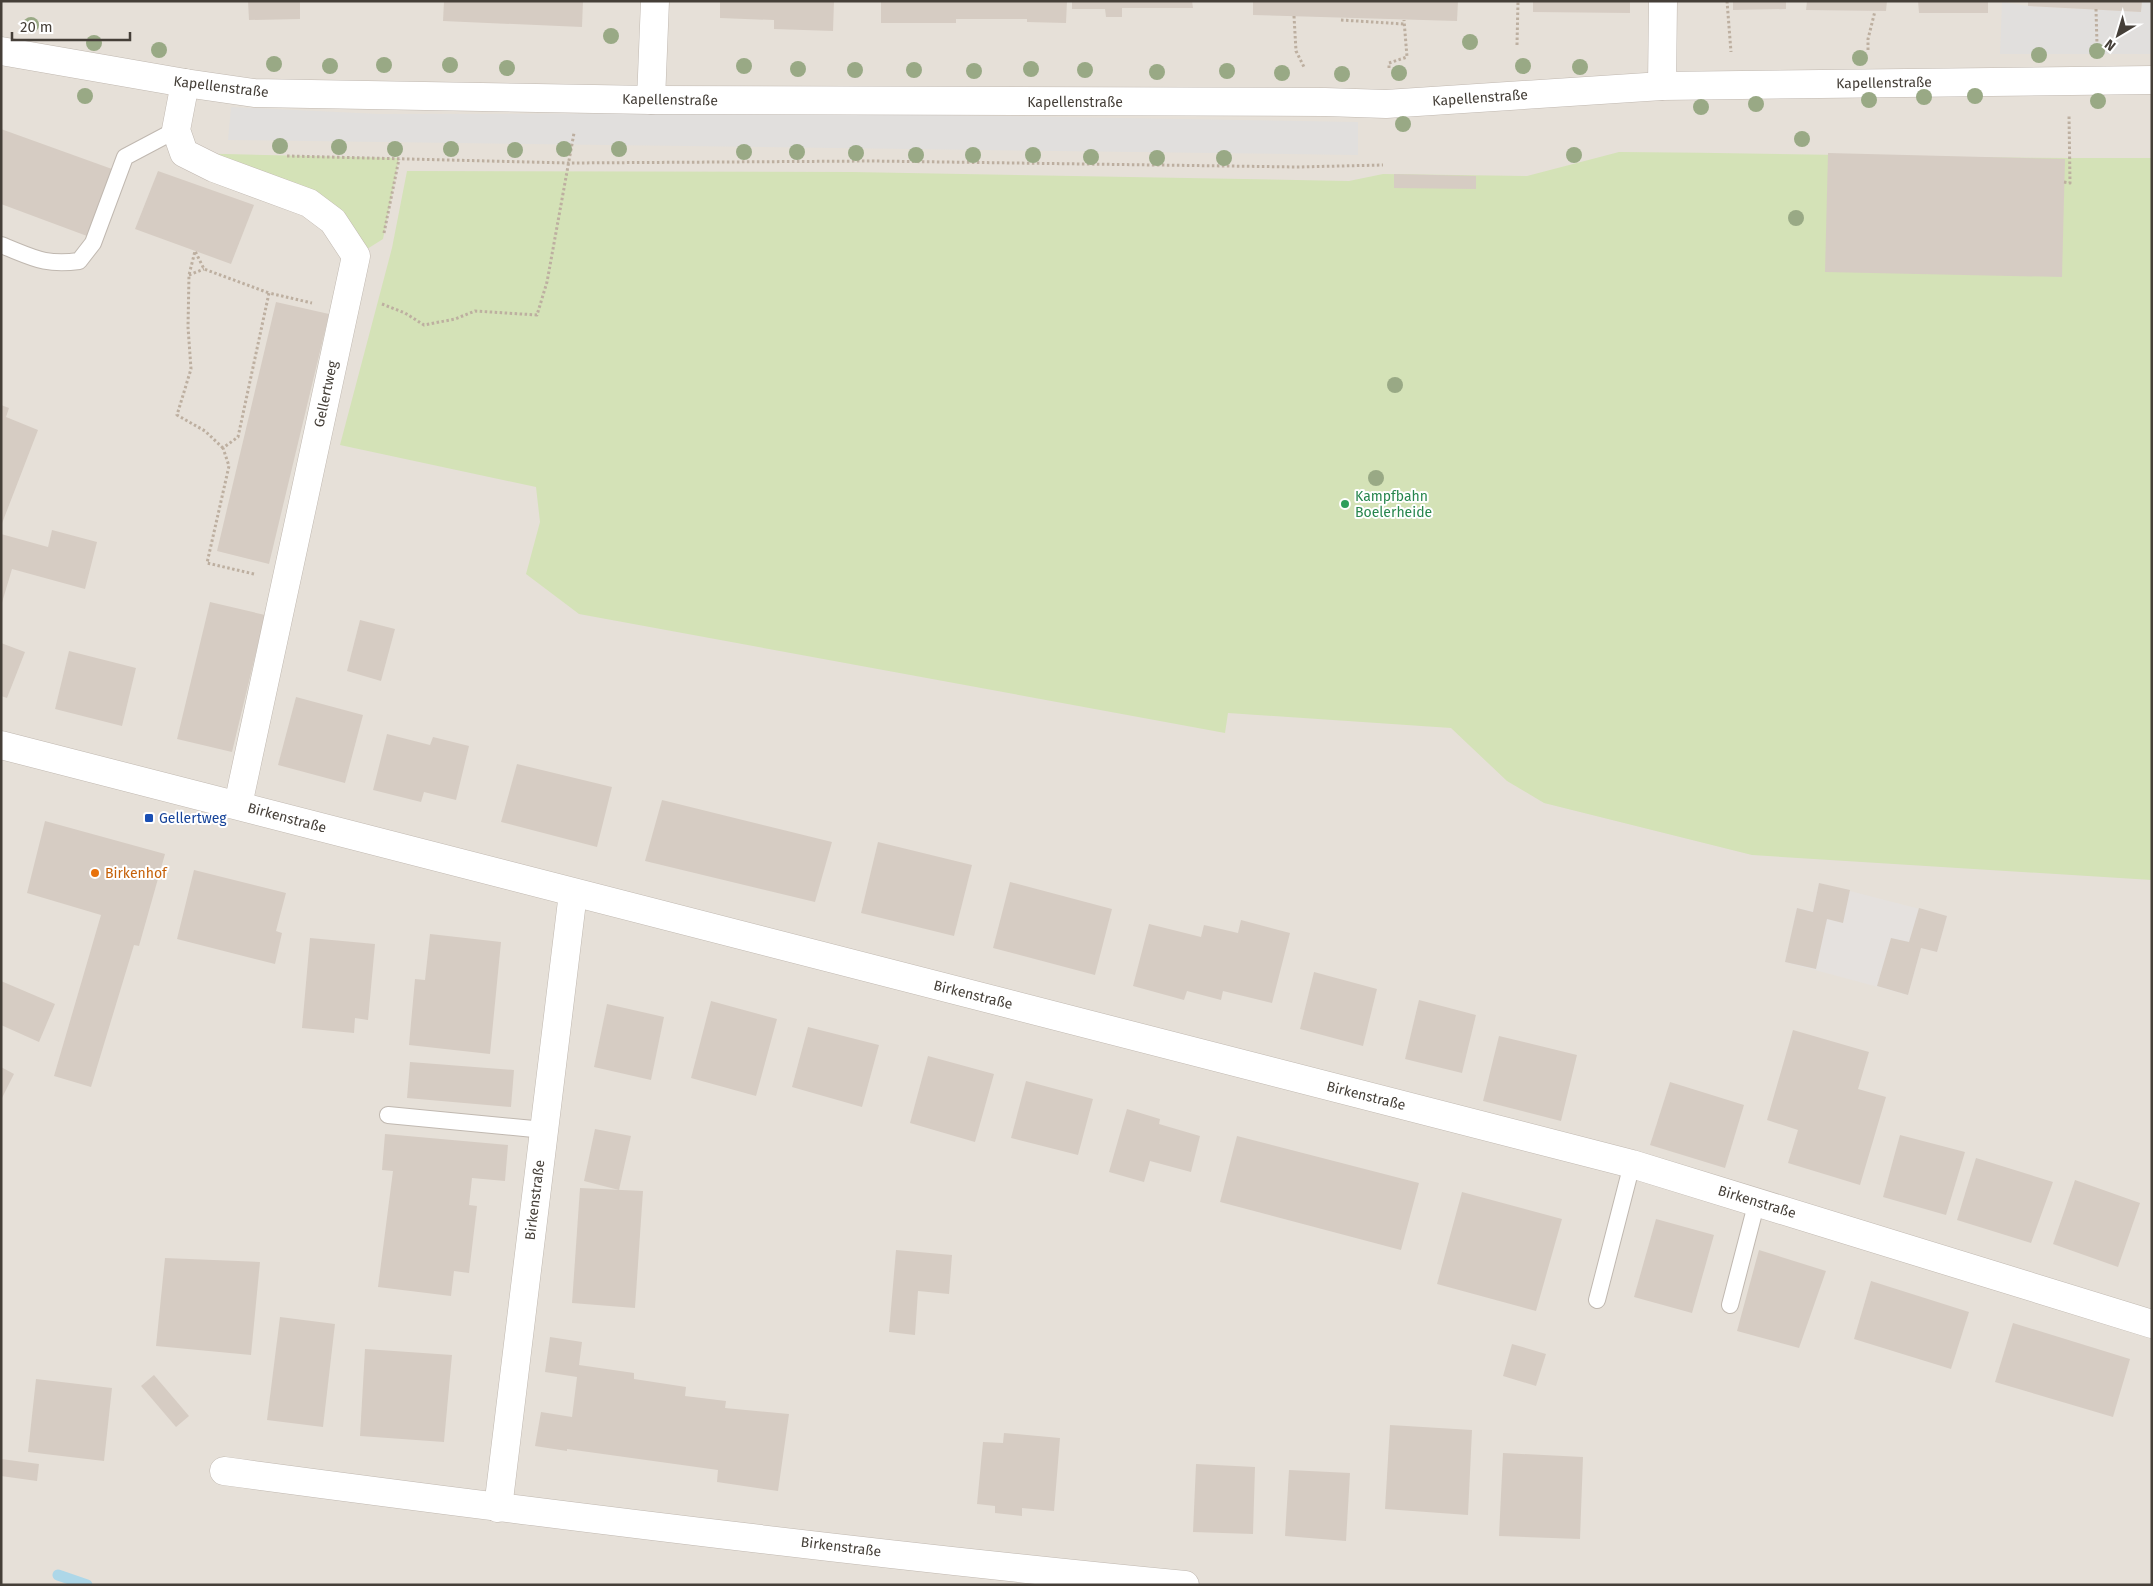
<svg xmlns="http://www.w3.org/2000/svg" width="2153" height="1586" font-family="'Fira Sans',sans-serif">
<rect width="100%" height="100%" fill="#f2efe9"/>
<rect fill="#e6e0d8" x="1" y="1" width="2151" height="1584"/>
<polygon fill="#e5e1de" points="1819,883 1947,916 1937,952 1921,948 1908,995 1785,962 1797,908 1813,911"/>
<g fill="#d4e2b7">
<path d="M1619 152C1796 153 1974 159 2152 158V880L1752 855 1544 803 1507 781 1451 728 1228 713 1225 733 579 614 526 574 540 522 536 487 340 445 392 248 407 171 852 172 1349 181 1383 174 1527 176Z"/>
<polygon points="184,153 399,158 383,239 356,256 333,221"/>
</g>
<g fill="#e1dfdd">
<polygon points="2142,1 2152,1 2152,54 2000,54 2002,2 2028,6 2141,12"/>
<polygon points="231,107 379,114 817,113 1358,122 1358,155 228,140"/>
</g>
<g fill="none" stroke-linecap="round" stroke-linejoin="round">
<polyline stroke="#add7e8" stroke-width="11" points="58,1575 87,1585"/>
</g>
<g fill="#d6ccc3">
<polygon points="248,1 300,1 300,19 249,20"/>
<polygon points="444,1 583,1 582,27 443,21"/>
<polygon points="720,1 834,1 833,31 774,29 774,20 720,18"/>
<polygon points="881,1 1067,1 1066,23 1027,22 1027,19 956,19 956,23 881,23"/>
<polygon points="1072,1 1192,1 1193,8 1122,8 1122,17 1106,17 1105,9 1072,9"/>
<polygon points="1253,1 1458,1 1457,21 1253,15"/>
<polygon points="1533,1 1630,1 1630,13 1533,12"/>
<polygon points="1733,1 1786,1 1786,9 1733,10"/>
<polygon points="1807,1 1887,1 1886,11 1806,10"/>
<polygon points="1918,1 1988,1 1988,13 1919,13"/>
<polygon points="2028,1 2142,1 2141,12 2028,6"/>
<polygon points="1,129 112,169 87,236 1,204"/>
<polygon points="1828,153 2065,159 2062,277 1825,272"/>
<polygon points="158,171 254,205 231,264 135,229"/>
<polygon points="1394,174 1476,176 1476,189 1394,188"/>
<polygon points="276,302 329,314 269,564 217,551"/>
<polygon points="1,405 9,408 6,417 38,430 1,526"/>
<polygon points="52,530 97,542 85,589 12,569 1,606 1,534 48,547"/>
<polygon points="210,602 265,615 232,752 177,739"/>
<polygon points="360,620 395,629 381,681 347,671"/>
<polygon points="1,643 25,652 7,698 1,696"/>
<polygon points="69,651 136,668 122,726 55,709"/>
<polygon points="296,697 363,715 345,783 278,765"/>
<polygon points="387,734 430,745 433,737 469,746 456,800 424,792 421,802 373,790"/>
<polygon points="517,764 612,787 597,847 501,822"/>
<polygon points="662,800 832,842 815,902 645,861"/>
<polygon points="45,821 165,854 139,946 134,945 91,1087 54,1076 101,915 27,893"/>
<polygon points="878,842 972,865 954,936 861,913"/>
<polygon points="194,870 286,893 276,931 282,933 275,964 177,939"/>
<polygon points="1010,882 1112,909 1095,975 993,948"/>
<polygon points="1819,883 1850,890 1843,923 1827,919 1816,969 1785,962 1797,908 1813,912"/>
<polygon points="1919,908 1947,916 1937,952 1921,948 1908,995 1877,986 1891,938 1909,942"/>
<polygon points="1241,920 1290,933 1272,1003 1223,991 1221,1000 1187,991 1184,1000 1133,986 1149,924 1201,937 1204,925 1238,933"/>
<polygon points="430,934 501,942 490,1054 409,1045 415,979 425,980"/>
<polygon points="310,938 375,944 368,1020 355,1018 354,1033 302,1028"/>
<polygon points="1314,972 1377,989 1363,1046 1300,1029"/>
<polygon points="1,981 55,1004 39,1042 1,1025"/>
<polygon points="1419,1000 1476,1015 1462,1073 1405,1059"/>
<polygon points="711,1001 777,1019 756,1096 691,1078"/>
<polygon points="607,1004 664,1017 651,1080 594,1067"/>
<polygon points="808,1027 879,1045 862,1107 792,1087"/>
<polygon points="1793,1030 1869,1052 1858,1089 1886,1097 1860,1185 1788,1163 1798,1130 1767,1120"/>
<polygon points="1499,1036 1577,1055 1561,1121 1483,1101"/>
<polygon points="928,1056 994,1074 975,1142 910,1123"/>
<polygon points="410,1062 514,1070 511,1107 407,1098"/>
<polygon points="1,1067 14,1074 1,1100"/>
<polygon points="1026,1081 1093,1099 1078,1155 1011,1138"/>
<polygon points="1670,1082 1744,1105 1725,1168 1650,1145"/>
<polygon points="1127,1109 1160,1119 1159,1124 1200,1136 1191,1172 1150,1161 1144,1182 1109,1172"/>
<polygon points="595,1129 631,1136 619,1190 584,1181"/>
<polygon points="385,1134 508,1145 505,1181 472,1178 469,1205 477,1206 469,1273 454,1271 451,1296 378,1287 393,1171 382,1170"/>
<polygon points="1900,1135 1965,1152 1946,1215 1883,1197"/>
<polygon points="1237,1136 1419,1183 1401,1250 1220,1202"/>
<polygon points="1976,1158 2053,1182 2031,1243 1957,1220"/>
<polygon points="2075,1180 2140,1203 2118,1267 2053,1244"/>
<polygon points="580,1188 643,1191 635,1308 572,1303"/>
<polygon points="1462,1192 1562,1219 1536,1311 1437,1284"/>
<polygon points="1656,1219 1714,1235 1692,1313 1634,1297"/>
<polygon points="896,1250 952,1255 949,1294 918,1291 915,1335 889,1332"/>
<polygon points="1759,1250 1826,1271 1799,1348 1737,1331"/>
<polygon points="165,1258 260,1262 251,1355 156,1346"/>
<polygon points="1871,1281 1969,1312 1951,1369 1854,1339"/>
<polygon points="280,1317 335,1324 323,1427 267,1420"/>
<polygon points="2013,1323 2130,1359 2113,1417 1995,1382"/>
<polygon points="550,1337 582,1342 579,1365 634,1373 634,1379 686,1387 685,1396 726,1401 725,1408 789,1414 778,1491 717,1482 718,1470 567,1449 567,1451 535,1446 541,1412 572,1417 577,1377 545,1372"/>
<polygon points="1512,1344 1546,1354 1536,1386 1503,1376"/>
<polygon points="365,1349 452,1355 444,1442 360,1436"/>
<polygon points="154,1375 189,1416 176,1427 141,1386"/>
<polygon points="36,1379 112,1388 104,1461 28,1452"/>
<polygon points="1390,1425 1472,1430 1468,1515 1385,1509"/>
<polygon points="1004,1433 1060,1438 1054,1511 1022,1508 1022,1516 995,1513 995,1506 977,1504 983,1442 1003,1443"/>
<polygon points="1503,1453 1583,1457 1580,1539 1499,1536"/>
<polygon points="1,1459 39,1464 37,1481 1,1476"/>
<polygon points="1196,1464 1255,1467 1253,1534 1193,1532"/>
<polygon points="1289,1470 1350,1473 1346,1541 1285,1536"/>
</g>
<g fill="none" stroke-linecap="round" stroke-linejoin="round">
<g stroke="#c0b8b0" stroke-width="18">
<g id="service">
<path d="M1 245C32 257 45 266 79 261L93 243 125 157 176 130"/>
<polyline points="388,1115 544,1130"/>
<polyline points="1597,1300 1632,1164"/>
<polyline points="1730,1305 1757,1201"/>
</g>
</g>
<g stroke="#c0b8b0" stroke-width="29">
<g id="minor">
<polyline points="1,51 185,83 254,93 651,100 1325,102 1386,104 1662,86 2152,80"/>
<polyline points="185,83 176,130 184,153 214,168 309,203 333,221 356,256 238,805"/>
<polyline points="1662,86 1663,1"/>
<polyline points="651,100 655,1"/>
<polyline points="1,745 1632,1164 2152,1324"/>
<path d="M224 1471C544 1514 864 1554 1185 1585"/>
<polyline points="498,1508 573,893"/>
</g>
</g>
<g stroke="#bdafa0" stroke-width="3" stroke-dasharray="2.5 2.5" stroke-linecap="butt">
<polyline points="1727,1 1731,52"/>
<polyline points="2096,9 2097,45"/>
<polyline points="1294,16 1296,51 1304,67"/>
<polyline points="1341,20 1404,24"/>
<polyline points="1517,45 1518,1"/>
<polyline points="1868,50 1868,39 1875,11"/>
<polyline points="1389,68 1389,63 1407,57 1404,20"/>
<polyline points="287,156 569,163 873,161 1297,167 1383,165"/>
<polyline points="2064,182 2070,183 2069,115"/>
<polyline points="384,233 399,159"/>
<polyline points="189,275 204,269"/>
<polyline points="382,304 405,313 424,325 455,319 475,311 537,315 547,282 574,133"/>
<polyline points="223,448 205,431 177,415 191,369 188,327 189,275 195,251 204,269 269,293"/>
<polyline points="254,574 207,563 229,466 223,448 238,437 269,293 312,303"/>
</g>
<use href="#service" stroke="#fff" stroke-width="16"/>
<use href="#minor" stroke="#fff" stroke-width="28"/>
</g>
<g fill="#99a985">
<circle cx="31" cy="25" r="8"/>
<circle cx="611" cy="36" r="8"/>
<circle cx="1470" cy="42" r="8"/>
<circle cx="94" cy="43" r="8"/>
<circle cx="159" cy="50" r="8"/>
<circle cx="2097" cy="51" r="8"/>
<circle cx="2039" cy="55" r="8"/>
<circle cx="1860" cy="58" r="8"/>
<circle cx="274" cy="64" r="8"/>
<circle cx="384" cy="65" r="8"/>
<circle cx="450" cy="65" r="8"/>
<circle cx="330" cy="66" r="8"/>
<circle cx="744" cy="66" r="8"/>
<circle cx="1523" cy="66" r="8"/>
<circle cx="1580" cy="67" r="8"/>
<circle cx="507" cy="68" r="8"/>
<circle cx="798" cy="69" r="8"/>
<circle cx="1031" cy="69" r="8"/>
<circle cx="855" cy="70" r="8"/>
<circle cx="914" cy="70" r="8"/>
<circle cx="1085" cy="70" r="8"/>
<circle cx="974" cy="71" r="8"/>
<circle cx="1227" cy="71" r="8"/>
<circle cx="1157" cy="72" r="8"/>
<circle cx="1282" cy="73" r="8"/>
<circle cx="1399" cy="73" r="8"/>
<circle cx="1342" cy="74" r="8"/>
<circle cx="85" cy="96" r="8"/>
<circle cx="1975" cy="96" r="8"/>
<circle cx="1924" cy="97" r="8"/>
<circle cx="1869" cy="100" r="8"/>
<circle cx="2098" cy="101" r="8"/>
<circle cx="1756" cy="104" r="8"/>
<circle cx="1701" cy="107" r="8"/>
<circle cx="1403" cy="124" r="8"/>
<circle cx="1802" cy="139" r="8"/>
<circle cx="280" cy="146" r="8"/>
<circle cx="339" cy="147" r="8"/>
<circle cx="395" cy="149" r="8"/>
<circle cx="451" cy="149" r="8"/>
<circle cx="564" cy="149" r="8"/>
<circle cx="619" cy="149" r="8"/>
<circle cx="515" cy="150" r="8"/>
<circle cx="744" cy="152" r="8"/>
<circle cx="797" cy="152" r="8"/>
<circle cx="856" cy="153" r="8"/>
<circle cx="916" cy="155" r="8"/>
<circle cx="973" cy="155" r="8"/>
<circle cx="1033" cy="155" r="8"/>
<circle cx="1574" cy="155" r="8"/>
<circle cx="1091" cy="157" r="8"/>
<circle cx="1157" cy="158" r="8"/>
<circle cx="1224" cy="158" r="8"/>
<circle cx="1796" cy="218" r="8"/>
<circle cx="1395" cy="385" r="8"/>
<circle cx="1376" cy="478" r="8"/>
</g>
<circle fill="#2e9e5b" stroke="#fff" stroke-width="2" cx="1345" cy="504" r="5"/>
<rect fill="#1a4fb4" stroke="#fff" stroke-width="2" x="144" y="813" width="10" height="10" rx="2.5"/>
<circle fill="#e8710a" stroke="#fff" stroke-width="2" cx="95" cy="873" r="5"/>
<g text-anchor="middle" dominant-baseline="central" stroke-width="4" stroke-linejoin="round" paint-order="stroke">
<g font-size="14" fill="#453f38" stroke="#fff">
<text transform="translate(1884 83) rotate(-1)">Kapellenstraße</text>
<text transform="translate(221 87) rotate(7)">Kapellenstraße</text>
<text transform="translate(1480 98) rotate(-4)">Kapellenstraße</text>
<text transform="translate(670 100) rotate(1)">Kapellenstraße</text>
<text x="1075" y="102">Kapellenstraße</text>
<text transform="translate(326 394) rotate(-78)">Gellertweg</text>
<text transform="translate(287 818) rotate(15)">Birkenstraße</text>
<text transform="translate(973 995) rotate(14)">Birkenstraße</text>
<text transform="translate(1366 1096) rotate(14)">Birkenstraße</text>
<text transform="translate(535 1200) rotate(-83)">Birkenstraße</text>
<text transform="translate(1757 1202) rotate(17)">Birkenstraße</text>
<text transform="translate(841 1547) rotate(7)">Birkenstraße</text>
</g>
<g font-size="14" fill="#27864d" stroke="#fff" text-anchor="start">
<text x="1355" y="496">Kampfbahn<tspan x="1355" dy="16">Boelerheide</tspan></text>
</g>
<g font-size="14" fill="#164399" stroke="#fff" text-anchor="start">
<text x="159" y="818">Gellertweg</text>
</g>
<g font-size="14" fill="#c56008" stroke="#fff" text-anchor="start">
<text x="105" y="873">Birkenhof</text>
</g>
</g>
<rect width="2153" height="1586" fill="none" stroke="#453f38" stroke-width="5"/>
<g transform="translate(2118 35) rotate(218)" stroke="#ffffff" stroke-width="4" paint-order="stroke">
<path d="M0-4L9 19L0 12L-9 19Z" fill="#453f38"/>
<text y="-8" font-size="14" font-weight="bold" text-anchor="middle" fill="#453f38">N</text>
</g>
<path d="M12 32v8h118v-8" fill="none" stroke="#453f38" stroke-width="2.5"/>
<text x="20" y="32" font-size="15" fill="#453f38" stroke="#ffffff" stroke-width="4" paint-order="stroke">20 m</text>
</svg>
